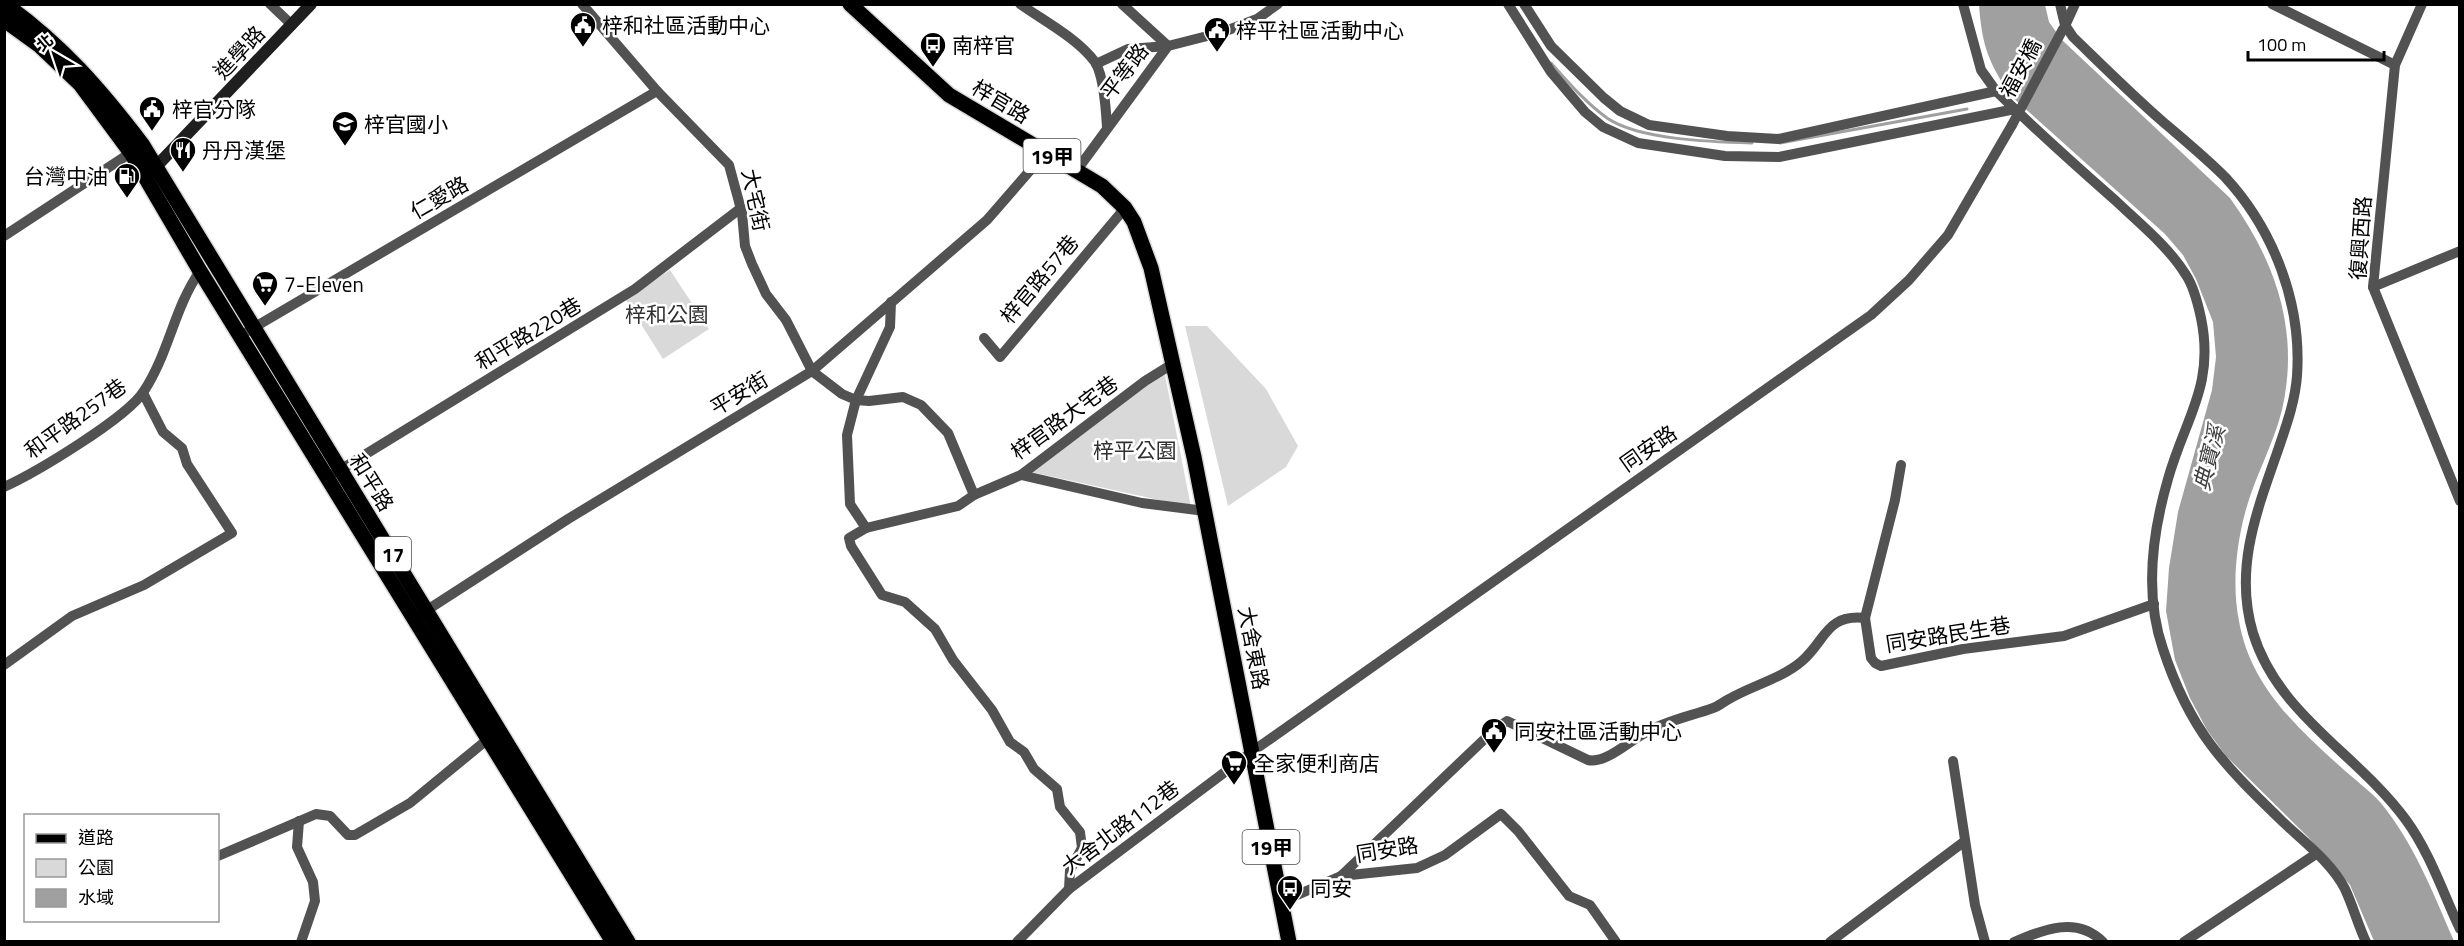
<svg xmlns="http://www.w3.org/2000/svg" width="2464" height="946" font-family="'Titillium Web','Noto Sans TC',sans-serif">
<rect width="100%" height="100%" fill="#fff"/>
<g fill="#d9d9d9">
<polygon points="670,270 709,329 663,359 625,299"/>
<polygon points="1185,326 1207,326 1266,389 1298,446 1286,467 1228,506"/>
<polygon points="1165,375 1191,507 1031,472 1153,381"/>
</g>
<path fill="#a0a0a0" d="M1979 5H2045L2049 22 2062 40 2230 198C2276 262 2300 331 2282 410 2273 446 2254 478 2245 513 2236 547 2232 586 2239 621 2250 685 2296 727 2343 769 2355 780 2369 790 2380 802 2414 843 2433 893 2454 941H2374L2350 885 2308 837 2226 756 2207 730 2190 698 2175 660 2166 611 2169 568 2178 512 2212 390 2216 357 2213 322 2196 279 2183 255 2165 234 2011 96C1988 62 1982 45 1979 5Z"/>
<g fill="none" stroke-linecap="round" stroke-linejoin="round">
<g stroke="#a0a0a0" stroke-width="3">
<path d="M1551 63C1568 82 1586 103 1607 118 1639 140 1713 142 1752 143"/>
<polyline points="1780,143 1967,109"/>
</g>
<g stroke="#dbdbdb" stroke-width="18">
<g id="primary">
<path d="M5 4C62 45 100 89 142 144L628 942"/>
<polyline points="850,4 949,95 1102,186 1125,208 1134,222 1151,268 1194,457 1289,942"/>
<polyline points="4,20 40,46 80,84 131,153 200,271 613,942"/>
</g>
</g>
<g stroke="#525252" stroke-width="10">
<polyline points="270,4 292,25"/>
<polyline points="582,4 657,91 729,165 742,213 745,246 752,264 766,294 786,320 812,371 842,394 856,400 869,401 903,397 921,405 948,433 974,495"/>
<path d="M1020 4C1044 21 1077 38 1095 62 1104 76 1106 110 1107 127"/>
<polyline points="1508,4 1551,72 1585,112 1603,127 1638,143 1725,156 1779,157 2015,109"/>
<polyline points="1524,4 1551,46 1604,98 1620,111 1649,125 1727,136 1778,139 1996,91"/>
<path d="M1963 4 1981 70 1996 91C2035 129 2075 165 2116 201 2140 224 2168 246 2186 275 2194 287 2198 304 2201 318 2215 386 2185 418 2168 479 2152 534 2144 594 2163 649 2190 731 2223 764 2283 822 2304 842 2332 863 2345 889 2353 906 2358 925 2366 942"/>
<path d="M2060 4 2065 25 2073 37C2102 65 2131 94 2162 121 2183 139 2205 157 2225 177 2274 230 2302 304 2297 376 2295 403 2285 429 2277 453 2256 513 2234 570 2253 633 2278 715 2358 754 2406 820 2430 853 2443 893 2460 929"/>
<polyline points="2272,4 2395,65"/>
<polyline points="2422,4 2395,65 2373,287 2460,501"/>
<polyline points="2065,26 2075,4"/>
<polyline points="1096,64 1128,49 1168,46 1223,32 1257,19 1278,4"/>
<polyline points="1077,170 1168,46 1122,4"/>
<polyline points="4,236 135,150"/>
<polyline points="2373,287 2460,251"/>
<polyline points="248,331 657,91"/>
<polyline points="984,338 1000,357 1125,208"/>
<polyline points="335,473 635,289 741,208"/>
<polyline points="1021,475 1142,503 1205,511"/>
<path d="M4 487C35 473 127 418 144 391 169 353 174 308 200 271"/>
<polyline points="866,528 850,504 847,435 856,400 890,327 891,302"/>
<polyline points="421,614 568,519 812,371 987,220 1046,152"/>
<polyline points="1865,618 1895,500 1901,465"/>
<polyline points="4,665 72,616 144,585 232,533 187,464 182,448 163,432 143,393"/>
<polyline points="1953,761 1975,905 1985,942"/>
<polyline points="299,821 297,847 313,882 315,901 301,942"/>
<polyline points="218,856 316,814 330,816 348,835 355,835 410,803 488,739"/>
<polyline points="1341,876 1417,868 1445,855 1501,814 1518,831 1569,896 1590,905 1616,942"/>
<polyline points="1069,889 1070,870 1082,848 1080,832 1060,807 1057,789 1034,769 1024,752 1010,742 992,710 953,660 935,629 905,602 882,595 851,546 849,538 866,528 958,506 974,495 1021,475 1145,381 1174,363"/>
<path d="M1281 902 1341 876 1494 730 1507 721 1588 760C1606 764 1629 741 1645 733 1665 721 1691 716 1713 708 1719 706 1723 702 1729 699 1753 685 1781 679 1802 661 1826 640 1826 614 1865 618L1871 658 1875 663 1881 666 1963 649 2064 636 2154 604"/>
<polyline points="1017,942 1069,889 1253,751 1871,315 1909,280 1948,235 2012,125"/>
<polyline points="1830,942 1965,841"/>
<path d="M2014 942C2045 929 2077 916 2103 942"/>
<polyline points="2184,942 2316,854"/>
</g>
<polyline stroke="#1f1f1f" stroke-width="12" points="150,173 311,4"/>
<use href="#primary" stroke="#000" stroke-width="15"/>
<polyline stroke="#525252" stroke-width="10" points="2012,125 2063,29"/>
</g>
<defs>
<g id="civic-pin" transform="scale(1.35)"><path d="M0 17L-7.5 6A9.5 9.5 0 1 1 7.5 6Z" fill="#000" stroke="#fff"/><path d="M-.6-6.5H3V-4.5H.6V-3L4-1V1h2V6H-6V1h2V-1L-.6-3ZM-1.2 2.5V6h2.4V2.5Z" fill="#fff"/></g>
<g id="bus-pin" transform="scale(1.35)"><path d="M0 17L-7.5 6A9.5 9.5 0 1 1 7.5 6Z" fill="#000" stroke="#fff"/><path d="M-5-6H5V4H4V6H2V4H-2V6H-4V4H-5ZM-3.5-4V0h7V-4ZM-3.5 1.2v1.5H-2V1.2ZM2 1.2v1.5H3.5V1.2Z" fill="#fff"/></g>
<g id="school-pin" transform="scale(1.35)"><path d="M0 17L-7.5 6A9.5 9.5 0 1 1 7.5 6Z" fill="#000" stroke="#fff"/><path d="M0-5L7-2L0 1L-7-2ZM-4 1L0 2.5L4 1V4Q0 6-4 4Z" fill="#fff"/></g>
<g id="restaurant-pin" transform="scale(1.35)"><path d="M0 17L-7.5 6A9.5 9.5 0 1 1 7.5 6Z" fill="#000" stroke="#fff"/><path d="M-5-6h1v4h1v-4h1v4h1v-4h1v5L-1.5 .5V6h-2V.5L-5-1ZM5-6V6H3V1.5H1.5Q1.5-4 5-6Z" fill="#fff"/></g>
<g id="fuel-pin" transform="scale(1.35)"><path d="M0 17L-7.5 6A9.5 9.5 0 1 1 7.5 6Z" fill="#000" stroke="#fff"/><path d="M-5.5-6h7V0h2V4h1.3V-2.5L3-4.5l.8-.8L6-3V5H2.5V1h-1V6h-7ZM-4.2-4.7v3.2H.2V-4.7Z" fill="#fff"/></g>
<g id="supermarket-pin" transform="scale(1.35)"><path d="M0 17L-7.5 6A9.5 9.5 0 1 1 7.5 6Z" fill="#000" stroke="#fff"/><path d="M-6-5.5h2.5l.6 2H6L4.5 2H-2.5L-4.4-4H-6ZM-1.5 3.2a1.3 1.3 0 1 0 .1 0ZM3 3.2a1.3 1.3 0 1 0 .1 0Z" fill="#fff"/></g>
</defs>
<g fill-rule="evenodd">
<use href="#civic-pin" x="583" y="25"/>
<use href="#civic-pin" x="1217" y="30"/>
<use href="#bus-pin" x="933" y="45"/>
<use href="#civic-pin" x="152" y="109"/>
<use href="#school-pin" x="345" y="124"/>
<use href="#restaurant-pin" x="183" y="150"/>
<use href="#fuel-pin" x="127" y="176"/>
<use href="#supermarket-pin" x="265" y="284"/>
<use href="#civic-pin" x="1494" y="731"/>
<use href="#supermarket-pin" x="1234" y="763"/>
<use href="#bus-pin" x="1290" y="888"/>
</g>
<g text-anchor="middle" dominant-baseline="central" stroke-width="5" stroke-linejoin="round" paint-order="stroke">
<g fill="#fff" stroke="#4c4c4c" stroke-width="1.5">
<rect x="1023.5" y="139" width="57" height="34" rx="4.5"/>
<rect x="375" y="537" width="36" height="34" rx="4.5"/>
<rect x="1242.5" y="830" width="57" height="34" rx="4.5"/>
</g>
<g font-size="20" font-weight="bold" fill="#000">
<text x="1052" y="156">19甲</text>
<text x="393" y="554">17</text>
<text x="1271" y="847">19甲</text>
</g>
<g font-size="21" fill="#000" stroke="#fff" text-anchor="start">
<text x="602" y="25">梓和社區活動中心</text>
<text x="1236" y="30">梓平社區活動中心</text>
<text x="952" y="45">南梓官</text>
<text x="172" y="109">梓官分隊</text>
<text x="364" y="124">梓官國小</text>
<text x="202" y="150">丹丹漢堡</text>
<text x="108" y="176" text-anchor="end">台灣中油</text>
<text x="284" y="284">7-Eleven</text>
<text x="1514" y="731">同安社區活動中心</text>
<text x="1254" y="763">全家便利商店</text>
<text x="1310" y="888">同安</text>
</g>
<g font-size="21" fill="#000" stroke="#fff">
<text transform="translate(239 52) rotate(-47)">進學路</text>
<text transform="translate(2020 68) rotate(-62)">福安橋</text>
<text transform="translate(1124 71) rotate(-53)">平等路</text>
<text transform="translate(1001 101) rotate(31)">梓官路</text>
<text transform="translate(439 197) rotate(-30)">仁愛路</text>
<text transform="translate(756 200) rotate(78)">大宅街</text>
<text transform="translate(2360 238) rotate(-86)">復興西路</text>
<text transform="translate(1039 279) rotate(-50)">梓官路57巷</text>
<text transform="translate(528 333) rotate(-31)">和平路220巷</text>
<text transform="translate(739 393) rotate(-31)">平安街</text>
<text transform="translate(1064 417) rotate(-36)">梓官路大宅巷</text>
<text transform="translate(75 418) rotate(-36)">和平路257巷</text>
<text transform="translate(1648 448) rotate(-35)">同安路</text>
<text transform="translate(372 482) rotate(58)">和平路</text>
<text transform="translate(1948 634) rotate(-9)">同安路民生巷</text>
<text transform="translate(1254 648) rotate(79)">大舍東路</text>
<text transform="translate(1120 827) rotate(-37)">大舍北路112巷</text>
<text transform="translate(1387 849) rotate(-9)">同安路</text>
</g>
<g font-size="21" fill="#303030" stroke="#fff">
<text x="667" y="314">梓和公園</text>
<text x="1135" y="450">梓平公園</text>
</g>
<g font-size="22" font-style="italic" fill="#414141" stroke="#fff">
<text transform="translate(2209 458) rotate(-76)">典寶溪</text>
</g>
</g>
<rect width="2464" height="946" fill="none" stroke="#000000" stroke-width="12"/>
<rect x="24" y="814" width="195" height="108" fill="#ffffff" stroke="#999999" stroke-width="1.5"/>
<rect x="36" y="834" width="30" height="9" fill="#000000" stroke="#999999" stroke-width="1.5"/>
<text x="78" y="844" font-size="18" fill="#000000">道路</text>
<rect x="36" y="859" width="30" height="18" fill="#d9d9d9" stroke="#999999" stroke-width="1.5"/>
<text x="78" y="874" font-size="18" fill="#000000">公園</text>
<rect x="36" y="889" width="30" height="18" fill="#a0a0a0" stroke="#999999" stroke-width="1.5"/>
<text x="78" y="904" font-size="18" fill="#000000">水域</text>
<g transform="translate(54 54) rotate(321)" stroke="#ffffff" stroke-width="4.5" paint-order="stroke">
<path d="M0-4.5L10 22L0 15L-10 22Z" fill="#000000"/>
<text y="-9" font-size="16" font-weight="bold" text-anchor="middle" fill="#000000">北</text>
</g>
<path d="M2248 51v9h136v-9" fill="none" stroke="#000000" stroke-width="3"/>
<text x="2257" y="51" font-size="18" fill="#000000" stroke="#ffffff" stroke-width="4.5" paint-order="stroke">100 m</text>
</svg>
